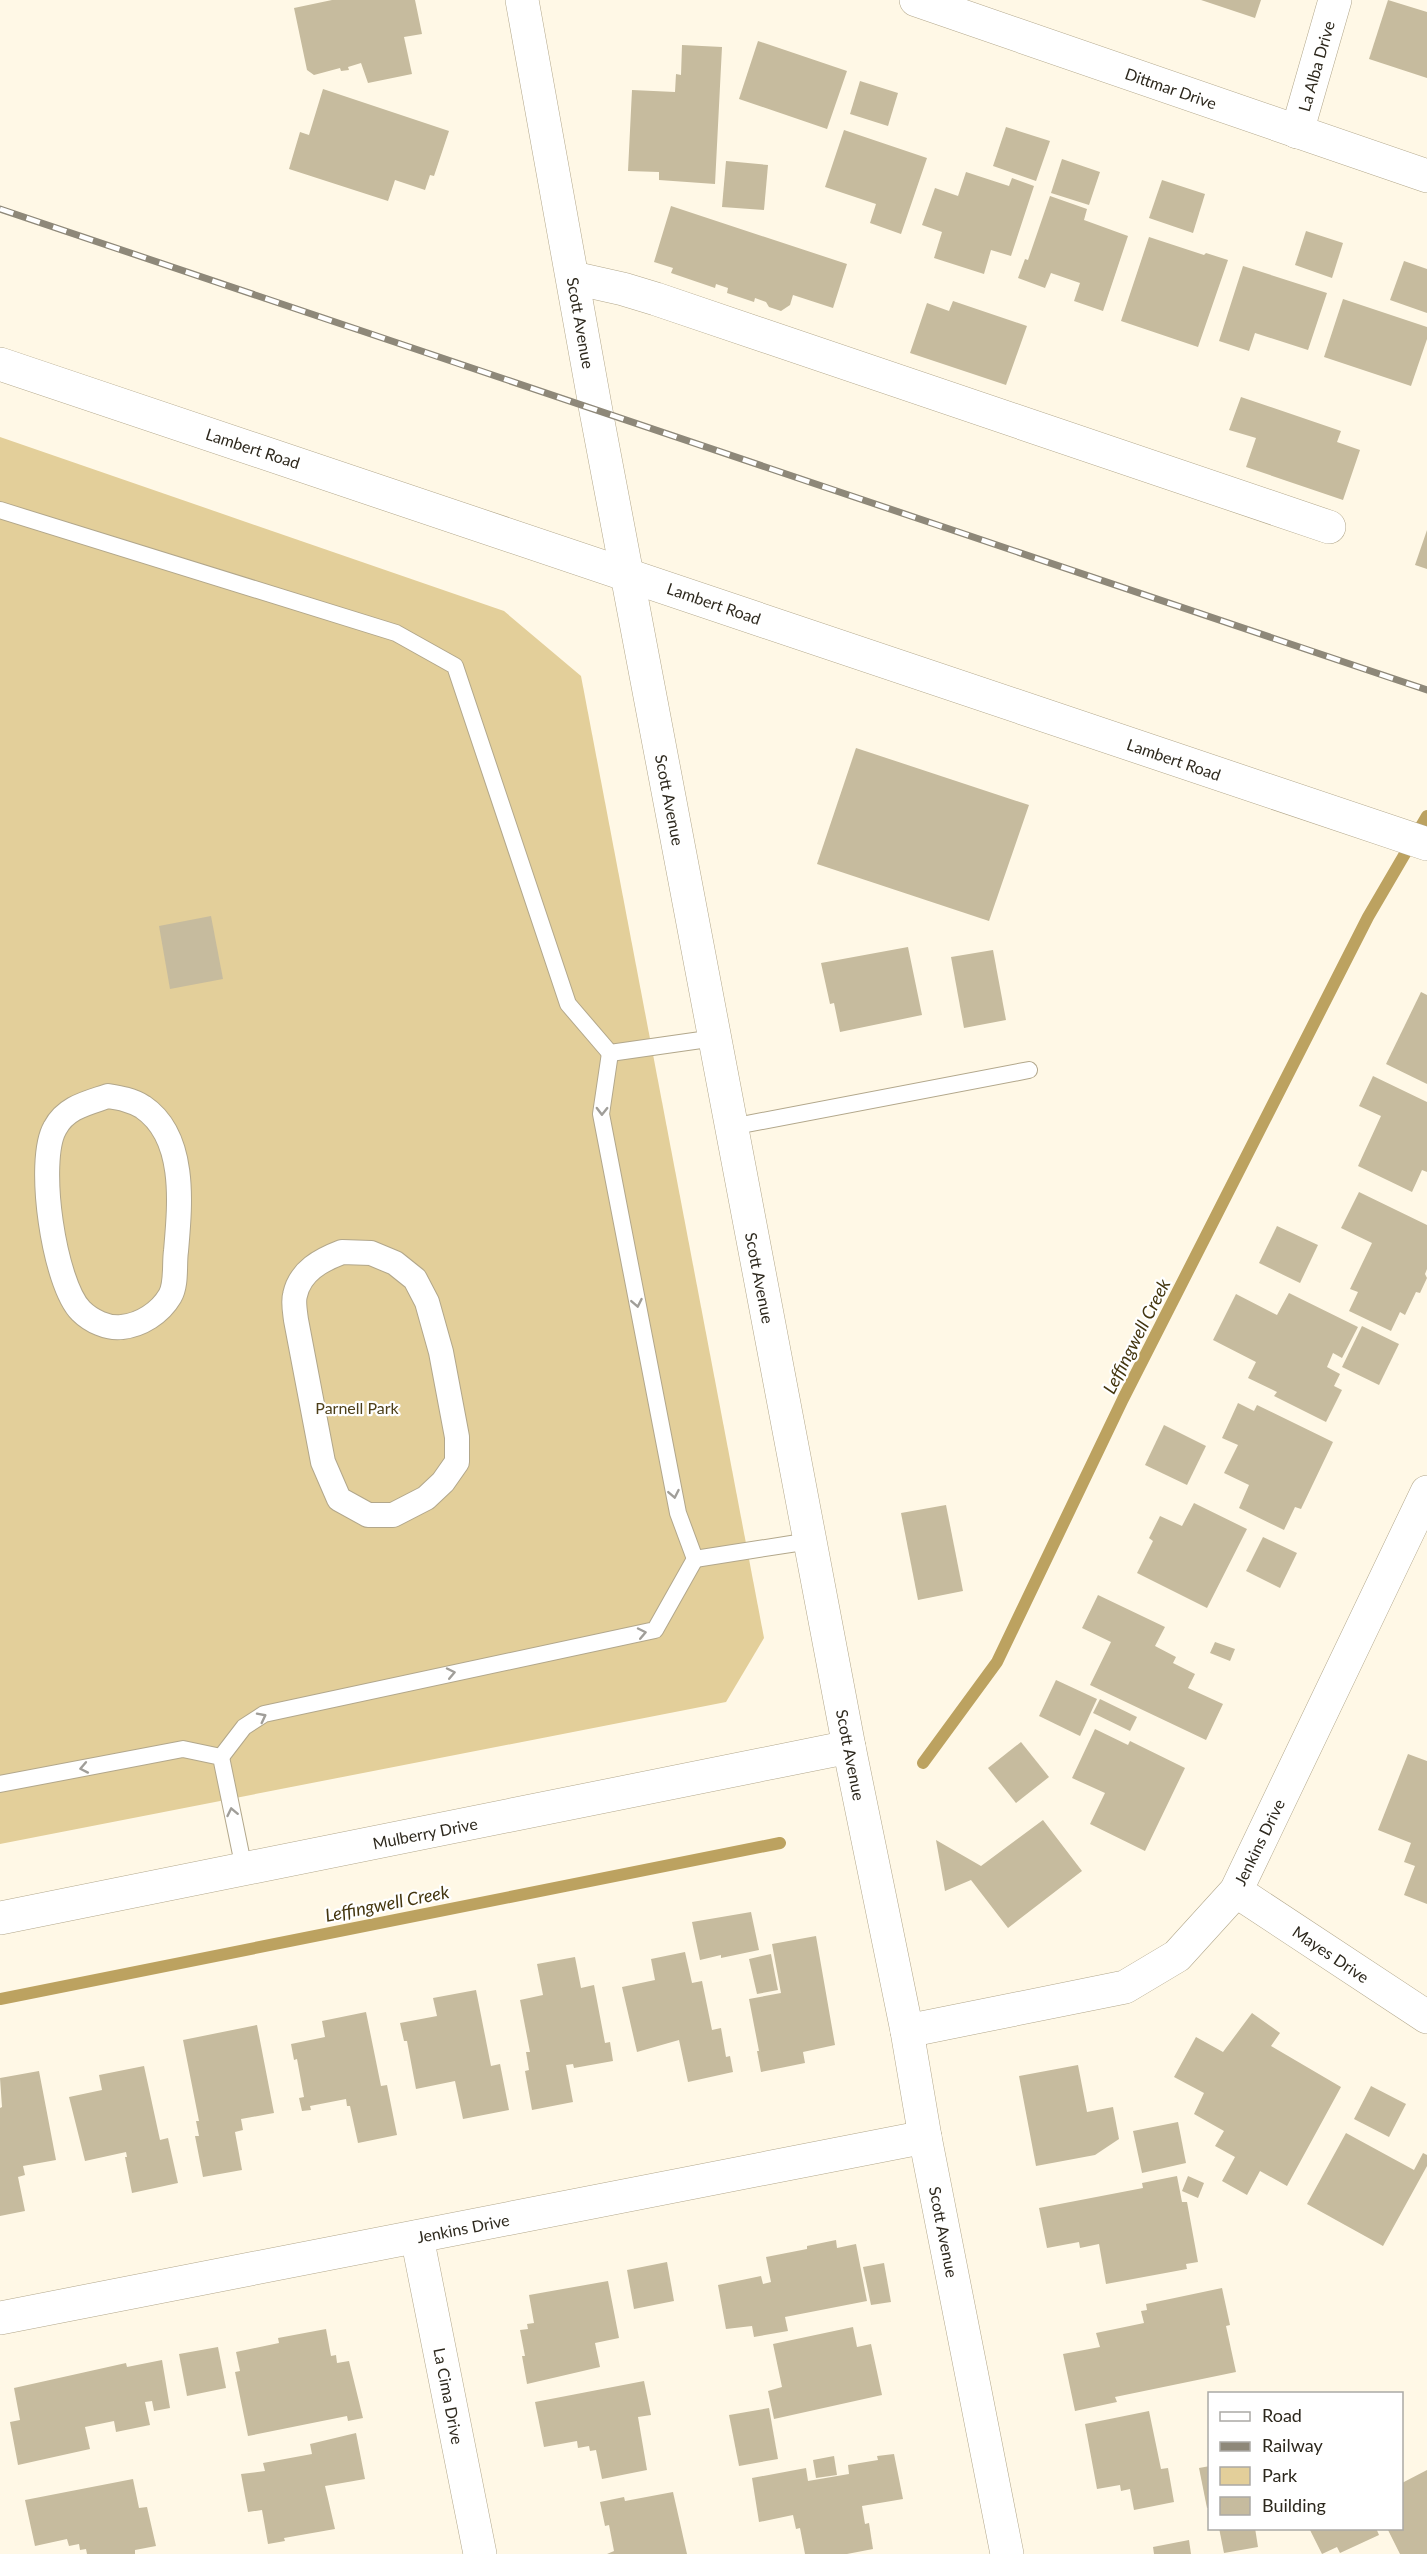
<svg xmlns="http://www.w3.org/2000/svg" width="1427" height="2554" font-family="Lato,sans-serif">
<rect width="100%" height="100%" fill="#fff8e6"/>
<polygon fill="#e3cf9a" points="0,437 504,611 581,676 764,1638 726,1702 0,1844"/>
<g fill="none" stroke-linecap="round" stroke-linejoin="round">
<g stroke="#bca260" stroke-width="12">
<polyline points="923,1763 997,1662 1123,1399 1368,917 1427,816"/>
<polyline points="0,1999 780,1843"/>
</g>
</g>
<g fill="#c6bb9e">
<polygon points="332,0 415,0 422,34 404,37 412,74 368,83 361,63 348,67 349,70 341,71 340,68 314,75 307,70 294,8"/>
<polygon points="1201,0 1261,0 1255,18"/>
<polygon points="1388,0 1427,12 1427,78 1369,59"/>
<polygon points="758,41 847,71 827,129 739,99"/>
<polygon points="682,45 722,47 715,184 659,180 659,172 628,171 632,90 675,92 676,74 681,75"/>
<polygon points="860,81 898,93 888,126 850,114"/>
<polygon points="323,89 449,131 434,176 430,175 425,190 395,180 388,201 289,169 300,132 309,135"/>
<polygon points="1006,127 1050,141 1036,181 993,166"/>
<polygon points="844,130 927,158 901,234 870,223 876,204 825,187"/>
<polygon points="1062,159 1100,172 1089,205 1051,193"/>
<polygon points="726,161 768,165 764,210 722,207"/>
<polygon points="966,172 1009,186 1012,178 1034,186 1011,256 991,250 984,274 934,258 942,232 922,225 935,188 958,196"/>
<polygon points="1162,180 1205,194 1193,233 1149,218"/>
<polygon points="1050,196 1087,209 1084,220 1128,236 1103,311 1074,301 1080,283 1051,273 1045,288 1018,278 1025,259 1028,260"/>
<polygon points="671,206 847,264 833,308 793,295 790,305 781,311 769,307 766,302 755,298 754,302 727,293 728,288 716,284 715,288 671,273 673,268 654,262"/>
<polygon points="1306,231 1343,243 1332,278 1295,265"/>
<polygon points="1149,237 1204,255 1206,253 1228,260 1198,347 1121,321"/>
<polygon points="1404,261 1427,269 1427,313 1390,300"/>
<polygon points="1243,266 1327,293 1308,350 1255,333 1249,351 1219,341"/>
<polygon points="1343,299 1427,327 1427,339 1411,386 1324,357"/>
<polygon points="953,301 1027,326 1006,385 910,353 927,303 949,311"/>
<polygon points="1241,397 1341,431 1337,442 1360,450 1343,500 1246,467 1256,438 1229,430"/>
<polygon points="1427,530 1427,569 1415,565"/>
<polygon points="856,748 1029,805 989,921 817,864"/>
<polygon points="211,916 223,979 170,989 159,926"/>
<polygon points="908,947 922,1015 840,1032 834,1003 830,1004 821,963"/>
<polygon points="993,950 1006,1020 964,1028 951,957"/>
<polygon points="1421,992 1427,995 1427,1084 1386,1064"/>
<polygon points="1373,1076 1427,1102 1427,1172 1422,1170 1412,1192 1358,1166 1381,1116 1359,1106"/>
<polygon points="1359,1192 1427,1225 1427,1269 1425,1274 1427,1278 1420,1293 1416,1292 1405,1315 1400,1312 1391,1331 1349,1311 1358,1292 1350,1289 1372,1243 1341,1228"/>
<polygon points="1277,1226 1318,1245 1300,1283 1259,1263"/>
<polygon points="1289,1293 1358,1327 1342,1358 1333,1353 1327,1367 1340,1374 1334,1386 1342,1390 1326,1422 1274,1396 1277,1392 1248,1378 1256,1362 1213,1340 1236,1294 1277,1315"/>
<polygon points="1362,1326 1399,1344 1379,1385 1342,1367"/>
<polygon points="1238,1403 1254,1411 1257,1405 1333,1442 1301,1509 1295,1507 1284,1530 1239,1508 1249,1485 1224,1473 1238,1445 1222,1438"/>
<polygon points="1164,1425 1206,1446 1187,1485 1145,1465"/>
<polygon points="1194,1503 1247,1529 1207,1608 1137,1573 1153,1541 1149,1538 1160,1516 1182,1526"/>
<polygon points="946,1505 963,1591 918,1600 901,1513"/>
<polygon points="1263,1537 1297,1553 1280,1588 1246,1571"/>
<polygon points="1098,1595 1165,1627 1155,1646 1176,1657 1173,1663 1195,1674 1188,1688 1223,1704 1206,1740 1090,1685 1111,1642 1082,1628"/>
<polygon points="1215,1642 1235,1649 1230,1661 1210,1653"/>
<polygon points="1056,1680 1097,1699 1080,1736 1039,1716"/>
<polygon points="1100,1699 1137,1717 1130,1731 1093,1713"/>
<polygon points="1095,1729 1128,1745 1130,1741 1185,1768 1145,1851 1090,1824 1105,1793 1072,1778"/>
<polygon points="1021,1742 1049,1777 1016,1803 988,1768"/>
<polygon points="1408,1754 1427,1761 1427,1904 1404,1895 1415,1866 1404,1862 1411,1843 1378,1830"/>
<polygon points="1043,1820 1082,1871 1008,1928 971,1880 945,1891 936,1840 981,1866"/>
<polygon points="751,1912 759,1950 721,1958 721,1955 700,1960 692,1922"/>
<polygon points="816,1936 835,2045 803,2052 805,2063 761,2072 757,2051 759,2051 749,1999 781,1993 772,1944"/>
<polygon points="685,1952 692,1983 702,1981 712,2030 721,2028 726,2057 730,2056 733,2072 688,2082 679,2040 637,2052 622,1987 655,1980 651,1959"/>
<polygon points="771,1954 778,1990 757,1994 749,1959"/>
<polygon points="575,1957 581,1988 594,1985 605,2043 610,2042 613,2061 574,2068 573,2064 566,2065 573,2102 532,2110 525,2071 529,2070 526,2052 530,2052 520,2000 543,1995 537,1964"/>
<polygon points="476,1990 491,2066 500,2064 509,2110 463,2119 455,2081 416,2089 407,2041 404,2041 400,2023 437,2016 433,1998"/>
<polygon points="366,2012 381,2086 387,2085 397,2135 358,2143 350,2106 347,2106 346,2099 310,2106 311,2110 302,2111 299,2098 304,2097 297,2059 294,2060 291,2044 325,2037 322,2021"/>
<polygon points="1252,2013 1280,2033 1271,2046 1341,2087 1287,2186 1260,2171 1247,2195 1222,2181 1235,2157 1215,2146 1224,2131 1194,2114 1204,2093 1174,2077 1196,2037 1223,2052"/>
<polygon points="257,2025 274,2113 241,2119 243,2130 235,2132 242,2170 203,2177 195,2136 199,2136 196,2121 199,2121 183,2040"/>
<polygon points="1078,2065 1087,2112 1113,2107 1119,2139 1095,2155 1036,2166 1019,2076"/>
<polygon points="144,2066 160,2140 168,2138 178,2183 132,2193 125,2157 127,2157 126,2152 85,2161 69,2097 102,2090 99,2075"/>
<polygon points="39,2071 56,2160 23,2166 25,2175 18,2177 25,2211 0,2216 0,2108 2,2107 0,2078"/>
<polygon points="1371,2086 1406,2104 1389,2137 1354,2119"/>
<polygon points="1178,2122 1186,2163 1142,2173 1133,2131"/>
<polygon points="1346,2133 1414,2170 1423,2153 1427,2155 1427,2166 1383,2246 1307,2204"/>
<polygon points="1177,2176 1182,2202 1187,2202 1198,2262 1186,2264 1187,2269 1106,2284 1099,2244 1080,2248 1079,2242 1047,2248 1039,2208 1143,2188 1142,2183"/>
<polygon points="1188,2176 1204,2183 1198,2198 1182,2191"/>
<polygon points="836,2240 837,2248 856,2244 867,2301 785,2317 788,2331 754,2337 752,2326 726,2329 718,2285 761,2276 763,2284 771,2282 766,2257 807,2249 807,2246"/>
<polygon points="667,2262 674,2301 634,2309 627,2270"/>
<polygon points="884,2263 891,2302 871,2305 863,2267"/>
<polygon points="608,2281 619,2338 595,2343 600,2367 527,2384 522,2356 525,2356 520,2330 528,2329 527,2324 534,2323 529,2295"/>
<polygon points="1222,2288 1230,2325 1226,2326 1236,2372 1115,2397 1117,2402 1075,2411 1063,2354 1100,2347 1096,2333 1144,2323 1141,2311 1147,2310 1146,2304"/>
<polygon points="853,2327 857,2347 871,2344 882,2395 774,2419 768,2391 782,2387 773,2344"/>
<polygon points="326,2329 331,2356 336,2355 337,2363 349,2361 363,2418 348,2421 347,2416 248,2436 235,2372 240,2371 236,2352 279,2343 278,2338"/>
<polygon points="218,2347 226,2388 187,2396 179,2354"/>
<polygon points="162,2360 170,2408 154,2411 152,2401 145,2402 150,2425 116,2432 114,2421 85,2427 90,2449 18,2465 10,2422 20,2420 14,2388 126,2363 127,2367"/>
<polygon points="644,2381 651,2415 638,2417 647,2470 602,2479 596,2450 590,2451 589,2446 578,2448 577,2441 544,2447 535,2402"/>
<polygon points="769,2408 778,2459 739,2466 729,2415"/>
<polygon points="1149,2411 1161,2469 1168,2468 1174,2502 1134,2510 1130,2489 1121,2491 1120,2485 1097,2489 1085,2424"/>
<polygon points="356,2433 365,2479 325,2486 335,2529 284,2538 285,2541 268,2544 262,2510 248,2512 241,2474 265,2471 263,2463 312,2454 310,2444"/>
<polygon points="894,2454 903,2499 862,2506 865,2524 869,2523 873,2549 847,2554 805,2554 800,2528 796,2529 793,2515 759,2522 752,2478 806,2468 808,2481 849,2474 848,2465 878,2460 877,2456"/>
<polygon points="834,2456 837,2475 816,2478 813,2460"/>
<polygon points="1210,2466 1210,2507 1207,2508 1199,2468"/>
<polygon points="1427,2470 1427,2554 1400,2554 1387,2528 1402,2528 1402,2483"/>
<polygon points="133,2479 139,2508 147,2507 156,2546 135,2550 135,2554 87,2554 86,2549 80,2550 79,2544 69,2546 67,2539 35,2546 25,2500"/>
<polygon points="673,2492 687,2554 607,2554 614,2551 609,2525 605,2526 600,2502 624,2497 625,2501"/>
<polygon points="1219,2528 1255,2528 1258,2547 1224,2553"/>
<polygon points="1309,2528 1376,2528 1379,2535 1340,2553 1337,2547 1322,2554"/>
<polygon points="1189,2540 1191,2554 1154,2554 1153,2547"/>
</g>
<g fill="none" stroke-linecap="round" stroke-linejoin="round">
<g stroke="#b2a78b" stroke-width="18">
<g id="service">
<polyline points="0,510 396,633 455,666 568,1004 610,1053 715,1038"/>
<polyline points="610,1053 601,1114 678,1513 695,1559 810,1541"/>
<polyline points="731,1127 1029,1070"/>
<polyline points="221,1757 244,1727 264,1714 655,1630 695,1559"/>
<polyline points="0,1784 183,1749 221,1757 244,1869"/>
</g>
</g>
<g stroke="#b2a78b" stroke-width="26">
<g id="pedestrian">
<path d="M108 1096C120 1098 132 1100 143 1107 187 1137 180 1205 176 1251 174 1264 177 1284 170 1296 160 1313 141 1325 122 1327 108 1329 91 1321 81 1311 54 1284 36 1161 55 1128 66 1107 88 1103 108 1096Z"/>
<path d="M342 1252 371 1253 395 1263 415 1279 427 1302 441 1352 457 1437V1462L443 1482 426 1498 393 1515H368L339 1499 323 1462 296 1320C295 1312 293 1302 295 1295 300 1271 321 1260 342 1252Z"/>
</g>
</g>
<g stroke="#b2a78b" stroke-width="34">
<g id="minor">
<polyline points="916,0 1427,176"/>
<polyline points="1297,132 1335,0"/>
<polyline points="574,278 623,289 656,299 1329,527"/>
<polyline points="1236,1891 1427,2017"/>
<polyline points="907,2031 1125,1987 1177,1956 1236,1891 1427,1492"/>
<polyline points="417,2237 480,2554"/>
<polyline points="0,2318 925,2137"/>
</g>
</g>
<g stroke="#b2a78b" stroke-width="34">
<g id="tertiary">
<polyline points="522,0 596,411 849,1747 907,2031 925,2137 1007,2554"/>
<polyline points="0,1918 849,1747"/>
</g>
</g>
<g stroke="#b2a78b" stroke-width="34">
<polyline id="secondary" points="0,364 1427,844"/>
</g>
<use href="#service" stroke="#fff" stroke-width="16"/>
<use href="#pedestrian" stroke="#fff" stroke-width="24"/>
<use href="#minor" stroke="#fff" stroke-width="33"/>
<use href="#tertiary" stroke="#fff" stroke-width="33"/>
<use href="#secondary" stroke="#fff" stroke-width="33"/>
<g stroke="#8e8879" stroke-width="7">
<polyline id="rail" points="0,209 1427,690"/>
</g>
<use href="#rail" stroke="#fff" stroke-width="4.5" stroke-dasharray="14" stroke-linecap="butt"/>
</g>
<defs><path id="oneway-chevron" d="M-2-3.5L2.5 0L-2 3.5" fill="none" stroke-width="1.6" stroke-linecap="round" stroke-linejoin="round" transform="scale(1.5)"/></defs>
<g stroke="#a09e99">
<use href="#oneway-chevron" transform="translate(602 1111) rotate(91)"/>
<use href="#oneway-chevron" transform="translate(637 1303) rotate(79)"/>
<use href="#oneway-chevron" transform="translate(674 1494) rotate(79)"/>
<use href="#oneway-chevron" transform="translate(642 1633) rotate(-12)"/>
<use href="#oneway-chevron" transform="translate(451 1673) rotate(-12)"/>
<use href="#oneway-chevron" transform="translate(262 1717) rotate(-27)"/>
<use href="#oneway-chevron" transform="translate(84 1768) rotate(169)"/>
<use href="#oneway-chevron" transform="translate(232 1812) rotate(-102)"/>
</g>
<g text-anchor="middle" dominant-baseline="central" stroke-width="4.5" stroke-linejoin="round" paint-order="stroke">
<g font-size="16" fill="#2d281d" stroke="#fff">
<text transform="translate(1316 66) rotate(-74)">La Alba Drive</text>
<text transform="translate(1171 88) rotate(19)">Dittmar Drive</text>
<text transform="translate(581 323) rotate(80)">Scott Avenue</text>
<text transform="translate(253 448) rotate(18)">Lambert Road</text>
<text transform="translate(714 603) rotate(19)">Lambert Road</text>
<text transform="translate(1174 759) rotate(19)">Lambert Road</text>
<text transform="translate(670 800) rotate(79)">Scott Avenue</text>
<text transform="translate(760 1278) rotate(79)">Scott Avenue</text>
<text transform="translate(851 1755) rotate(79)">Scott Avenue</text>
<text transform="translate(425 1833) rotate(-11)">Mulberry Drive</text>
<text transform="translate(1259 1842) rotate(-64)">Jenkins Drive</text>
<text transform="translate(1331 1954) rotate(34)">Mayes Drive</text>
<text transform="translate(463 2228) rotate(-11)">Jenkins Drive</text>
<text transform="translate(944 2232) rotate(79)">Scott Avenue</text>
<text transform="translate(449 2396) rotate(79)">La Cima Drive</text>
</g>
<g font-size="16" fill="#4d3f19" stroke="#fff">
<text x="357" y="1407">Parnell Park</text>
</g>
<g font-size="18" font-style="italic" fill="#43350e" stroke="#fff">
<text transform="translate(1136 1336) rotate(-63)">Leffingwell Creek</text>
<text transform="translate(387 1903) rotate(-11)">Leffingwell Creek</text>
</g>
</g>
<rect x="1208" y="2392" width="195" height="138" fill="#ffffff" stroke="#aba9a5" stroke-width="1.5"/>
<rect x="1220" y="2412" width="30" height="9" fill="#ffffff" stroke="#aba9a5" stroke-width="1.5"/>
<text x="1262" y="2422" font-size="18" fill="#2d281d">Road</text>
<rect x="1220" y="2442" width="30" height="9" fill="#8e8879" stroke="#aba9a5" stroke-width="1.5"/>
<text x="1262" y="2452" font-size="18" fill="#2d281d">Railway</text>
<rect x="1220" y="2467" width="30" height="18" fill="#e3cf9a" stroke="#aba9a5" stroke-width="1.5"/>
<text x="1262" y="2482" font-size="18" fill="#2d281d">Park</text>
<rect x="1220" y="2497" width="30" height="18" fill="#c6bb9e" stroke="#aba9a5" stroke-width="1.5"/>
<text x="1262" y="2512" font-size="18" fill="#2d281d">Building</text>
</svg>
